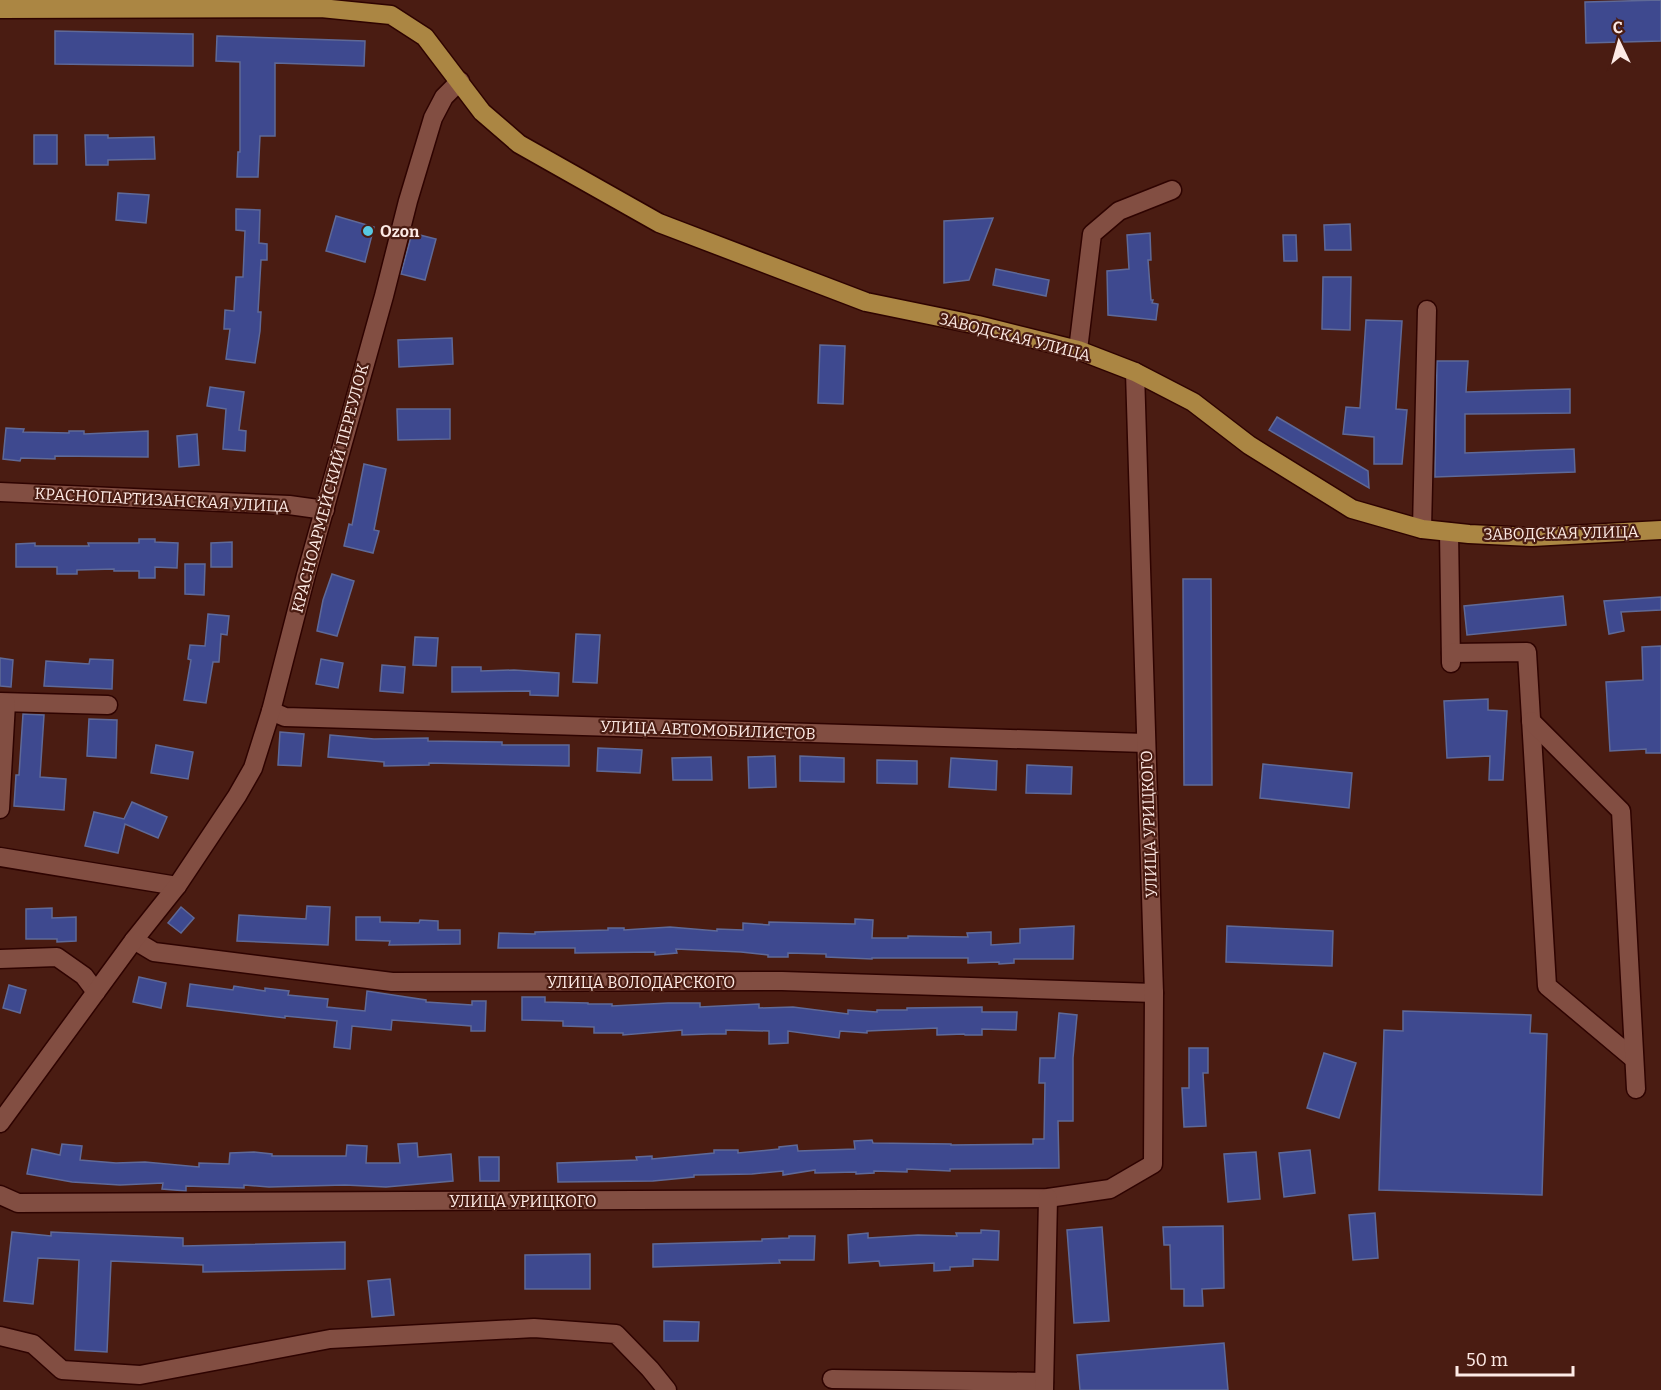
<svg xmlns="http://www.w3.org/2000/svg" width="1661" height="1390" font-family="Bitter,serif">
<rect width="100%" height="100%" fill="#4a1c12"/>
<g fill="#3e498f" stroke="#5f6997" stroke-width="1.5">
<polygon points="1661,0 1661,41 1586,43 1585,2"/>
<polygon points="55,31 193,34 193,66 55,64"/>
<polygon points="217,36 365,41 364,66 275,63 275,136 260,136 258,177 237,177 238,152 240,152 240,62 216,61"/>
<rect x="34" y="135" width="23" height="29"/>
<polygon points="85,135 108,135 108,138 154,137 155,159 108,160 108,165 86,165"/>
<polygon points="118,193 149,195 146,223 116,220"/>
<polygon points="236,209 260,210 259,243 267,244 267,260 261,260 258,312 261,312 260,331 255,363 226,359 230,329 224,329 225,310 234,311 236,277 243,277 245,231 236,230"/>
<polygon points="336,216 374,227 365,262 326,251"/>
<polygon points="993,218 969,280 944,283 944,221"/>
<polygon points="1350,224 1351,250 1325,250 1324,225"/>
<polygon points="412,233 436,239 425,280 401,274"/>
<polygon points="1150,233 1151,260 1148,260 1151,300 1153,300 1152,303 1158,304 1156,320 1108,315 1107,271 1129,269 1127,235"/>
<polygon points="1283,235 1296,235 1297,261 1284,261"/>
<polygon points="996,269 1049,280 1046,296 993,285"/>
<polygon points="1323,277 1351,277 1350,330 1322,329"/>
<polygon points="1366,320 1402,321 1396,409 1407,410 1402,464 1374,464 1374,437 1343,434 1346,407 1360,408"/>
<polygon points="452,338 453,364 399,367 398,340"/>
<polygon points="820,345 845,346 843,404 818,403"/>
<polygon points="1437,361 1468,361 1466,392 1570,389 1570,413 1465,414 1465,453 1574,449 1575,472 1435,477"/>
<polygon points="210,387 244,392 239,430 246,431 245,451 223,449 226,409 207,406"/>
<polygon points="397,409 450,409 450,439 398,440"/>
<polygon points="1277,417 1368,471 1369,488 1269,430"/>
<polygon points="6,428 24,429 23,432 69,433 69,431 84,431 84,434 148,431 148,457 55,456 55,459 21,458 20,461 3,459"/>
<polygon points="197,434 199,465 179,467 177,436"/>
<polygon points="364,464 386,469 374,530 379,531 373,553 344,546 349,524 352,525"/>
<polygon points="139,539 155,539 155,542 178,543 177,568 155,567 155,578 139,578 139,571 114,571 114,569 77,570 77,574 57,574 57,567 16,567 16,544 35,543 35,546 89,546 88,543 139,543"/>
<polygon points="232,542 232,567 211,567 211,543"/>
<polygon points="185,564 205,564 204,595 185,594"/>
<polygon points="332,574 354,581 337,636 317,631 323,600"/>
<polygon points="1183,579 1211,579 1212,785 1184,785"/>
<polygon points="1563,596 1566,625 1467,635 1464,606"/>
<polygon points="1661,597 1661,610 1621,612 1624,631 1609,634 1604,601"/>
<polygon points="208,614 229,616 227,635 221,634 219,662 213,662 206,703 184,700 191,660 188,659 190,645 205,646"/>
<polygon points="576,634 600,635 597,683 573,682"/>
<polygon points="415,637 438,638 436,666 413,665"/>
<polygon points="1661,646 1661,753 1646,753 1646,749 1610,751 1606,682 1643,680 1642,647"/>
<polygon points="0,658 13,660 11,687 0,686"/>
<polygon points="90,659 113,660 112,689 44,686 46,661 89,664"/>
<polygon points="321,659 343,663 338,688 316,684"/>
<polygon points="382,665 405,667 403,693 380,691"/>
<polygon points="452,667 481,667 481,671 514,670 559,673 558,696 530,695 530,691 452,692"/>
<polygon points="1488,699 1488,710 1507,711 1503,780 1489,780 1490,756 1447,758 1444,701"/>
<polygon points="23,714 44,715 40,777 66,779 64,810 14,806 16,775 19,775"/>
<polygon points="89,719 117,720 116,758 87,756"/>
<polygon points="280,732 304,734 301,766 278,765"/>
<polygon points="330,735 374,739 428,738 428,741 502,742 502,745 569,745 569,766 429,763 429,765 384,766 384,762 328,757"/>
<polygon points="156,745 193,752 188,779 151,773"/>
<polygon points="598,748 642,750 640,773 597,771"/>
<polygon points="775,756 776,787 749,788 748,757"/>
<polygon points="800,756 844,758 844,782 800,781"/>
<polygon points="711,757 712,780 673,780 672,758"/>
<polygon points="951,758 997,761 996,790 949,787"/>
<polygon points="877,760 917,761 917,784 877,783"/>
<polygon points="1263,764 1352,773 1349,808 1260,798"/>
<polygon points="1027,765 1072,767 1071,794 1026,793"/>
<polygon points="132,802 167,817 158,838 125,824 118,853 85,846 94,812 124,819"/>
<polygon points="307,906 330,907 328,945 237,941 239,915 306,919"/>
<polygon points="181,907 194,918 181,933 168,923"/>
<polygon points="52,908 52,918 76,917 76,941 57,942 57,939 26,939 26,909"/>
<polygon points="356,917 380,917 380,922 419,923 420,920 438,921 438,930 460,930 460,944 389,945 390,941 356,940"/>
<polygon points="855,919 873,920 872,938 908,938 908,936 968,937 967,933 991,932 991,945 1020,943 1020,929 1074,926 1073,959 1014,959 1014,963 999,964 999,962 968,963 968,958 872,958 872,959 826,957 826,954 788,953 788,957 768,957 768,955 741,952 676,949 677,953 655,955 655,952 575,953 575,948 498,948 499,933 535,934 535,932 608,930 608,928 624,928 624,930 670,927 717,931 717,929 743,930 743,923 769,925 769,922 855,924"/>
<polygon points="1227,926 1333,931 1332,966 1226,962"/>
<polygon points="139,977 166,983 161,1008 133,1002"/>
<polygon points="190,984 233,990 234,986 265,991 265,988 289,991 288,995 328,999 327,1007 365,1011 367,991 426,1000 426,1002 472,1005 472,1001 486,1001 485,1031 471,1031 471,1026 392,1020 391,1030 352,1026 350,1049 334,1047 337,1021 285,1016 285,1018 187,1006"/>
<polygon points="9,985 26,990 20,1013 3,1008"/>
<polygon points="522,997 545,997 545,1002 588,1003 588,1004 612,1004 612,1006 668,1003 700,1003 700,1007 759,1004 759,1008 793,1007 848,1014 848,1010 877,1012 877,1010 907,1010 907,1008 982,1007 982,1012 1017,1012 1016,1030 982,1029 982,1035 965,1035 964,1034 937,1035 937,1028 867,1031 867,1033 840,1031 839,1038 788,1031 788,1043 769,1044 769,1031 726,1030 726,1034 709,1034 682,1035 682,1030 623,1035 623,1033 594,1033 594,1027 563,1026 563,1021 522,1020"/>
<polygon points="1403,1011 1531,1015 1530,1033 1547,1034 1542,1195 1379,1190 1384,1030 1403,1031"/>
<polygon points="1059,1013 1077,1015 1073,1058 1073,1121 1058,1121 1059,1168 950,1169 950,1171 907,1169 907,1172 874,1171 874,1173 856,1174 856,1172 815,1173 815,1170 783,1175 783,1171 752,1174 694,1175 694,1177 653,1181 558,1182 557,1163 637,1160 636,1157 652,1156 652,1159 714,1153 714,1150 738,1150 738,1153 779,1149 779,1147 797,1145 798,1151 855,1149 854,1141 872,1140 873,1143 951,1144 951,1145 1033,1144 1033,1139 1044,1139 1045,1083 1039,1083 1040,1058 1055,1058"/>
<polygon points="1189,1048 1208,1048 1208,1073 1203,1073 1206,1126 1184,1127 1182,1088 1189,1088"/>
<polygon points="1324,1053 1356,1063 1339,1118 1307,1108"/>
<polygon points="417,1143 418,1157 451,1154 453,1181 386,1187 345,1185 269,1187 244,1185 244,1188 186,1186 186,1191 162,1189 163,1183 120,1185 72,1182 27,1174 32,1149 60,1155 62,1144 82,1146 80,1160 116,1163 145,1162 199,1167 199,1163 229,1164 230,1153 254,1152 272,1154 272,1156 346,1156 347,1145 367,1146 366,1163 400,1163 398,1144"/>
<polygon points="1310,1150 1315,1193 1284,1197 1279,1153"/>
<polygon points="1256,1152 1260,1199 1228,1202 1224,1154"/>
<polygon points="479,1157 499,1157 499,1181 480,1181"/>
<polygon points="1375,1213 1378,1258 1353,1260 1349,1215"/>
<polygon points="1223,1226 1224,1288 1202,1289 1203,1306 1184,1306 1184,1289 1171,1289 1170,1245 1164,1245 1163,1227"/>
<polygon points="1102,1227 1109,1321 1074,1323 1067,1230"/>
<polygon points="981,1230 999,1231 998,1260 973,1259 973,1266 950,1267 950,1270 934,1271 934,1263 880,1266 879,1261 849,1263 848,1235 868,1233 868,1238 918,1235 957,1236 956,1233 981,1233"/>
<polygon points="12,1232 51,1236 51,1232 183,1238 183,1246 345,1242 345,1269 203,1272 203,1265 111,1261 107,1352 75,1350 79,1260 38,1258 33,1304 4,1301"/>
<polygon points="789,1236 815,1236 814,1260 779,1260 780,1263 653,1267 653,1244 762,1241 762,1239 789,1238"/>
<polygon points="590,1254 590,1289 525,1289 525,1255"/>
<polygon points="390,1279 394,1315 372,1317 368,1281"/>
<polygon points="664,1321 699,1322 698,1341 664,1341"/>
<polygon points="1224,1343 1228,1390 1080,1390 1077,1355"/>
</g>
<g fill="none" stroke-linecap="round" stroke-linejoin="round">
<g stroke="#2e0300" stroke-width="21">
<g id="minor">
<polyline points="1078,350 1092,234 1119,211 1172,190"/>
<polyline points="0,492 289,505 325,510"/>
<polyline points="1422,529 1427,310"/>
<polyline points="1449,532 1451,663"/>
<polyline points="1451,653 1527,652 1547,986 1634,1059"/>
<polyline points="0,702 108,705"/>
<polyline points="271,711 285,717 1146,743"/>
<polyline points="1531,721 1621,811 1636,1089"/>
<polyline points="0,809 6,703"/>
<polyline points="0,857 177,886"/>
<polyline points="134,940 154,952 392,982 782,981 1154,993"/>
<polyline points="0,959 57,957 84,976 96,992"/>
<polyline points="0,1123 134,940 177,886 237,796 253,768 271,711 306,575 384,296 408,201 433,118 444,97 460,81"/>
<polyline points="0,1195 18,1203 1048,1198 1110,1189 1153,1164 1154,993 1135,372"/>
<polyline points="0,1336 33,1344 62,1370 140,1375 330,1339 534,1328 616,1334 650,1369 667,1390"/>
<polyline points="832,1379 1044,1382"/>
<polyline points="1044,1390 1048,1198"/>
</g>
</g>
<g stroke="#2e0300" stroke-width="21">
<polyline id="major" points="0,9 321,8 391,15 425,37 482,112 519,144 659,223 866,302 978,325 1078,350 1135,372 1193,402 1249,445 1352,509 1422,529 1469,534 1532,537 1661,530"/>
</g>
<use href="#minor" stroke="#824e42" stroke-width="18"/>
<use href="#major" stroke="#ab8643" stroke-width="18"/>
</g>
<circle fill="#57c9e2" stroke="#4a1c12" stroke-width="2" cx="368" cy="231" r="6"/>
<g text-anchor="middle" dominant-baseline="central" stroke-width="4.5" stroke-linejoin="round" paint-order="stroke">
<g font-size="16" font-weight="bold" fill="#fdeae5" stroke="#4a1c12" text-anchor="start">
<text x="380" y="231">Ozon</text>
</g>
<g font-size="16" fill="#fdeae5" stroke="#4a1c12">
<text transform="translate(1015 337) rotate(14)">ЗАВОДСКАЯ УЛИЦА</text>
<text transform="translate(330 488) rotate(-75)">КРАСНОАРМЕЙСКИЙ ПЕРЕУЛОК</text>
<text transform="translate(162 500) rotate(3)">КРАСНОПАРТИЗАНСКАЯ УЛИЦА</text>
<text transform="translate(1561 533) rotate(-1)">ЗАВОДСКАЯ УЛИЦА</text>
<text transform="translate(708 730) rotate(2)">УЛИЦА АВТОМОБИЛИСТОВ</text>
<text transform="translate(1149 824) rotate(-92)">УЛИЦА УРИЦКОГО</text>
<text x="641" y="982">УЛИЦА ВОЛОДАРСКОГО</text>
<text x="523" y="1201">УЛИЦА УРИЦКОГО</text>
</g>
</g>
<g transform="translate(1619 42) rotate(355)" stroke="#4a1c12" stroke-width="4.5" paint-order="stroke">
<path d="M0-4.5L10 22L0 15L-10 22Z" fill="#fdeae5"/>
<text y="-9" font-size="16" font-weight="bold" text-anchor="middle" fill="#fdeae5">С</text>
</g>
<path d="M1457 1366v9h116v-9" fill="none" stroke="#fdeae5" stroke-width="3"/>
<text x="1466" y="1366" font-size="18" fill="#fdeae5" stroke="#4a1c12" stroke-width="4.5" paint-order="stroke">50 m</text>
</svg>
